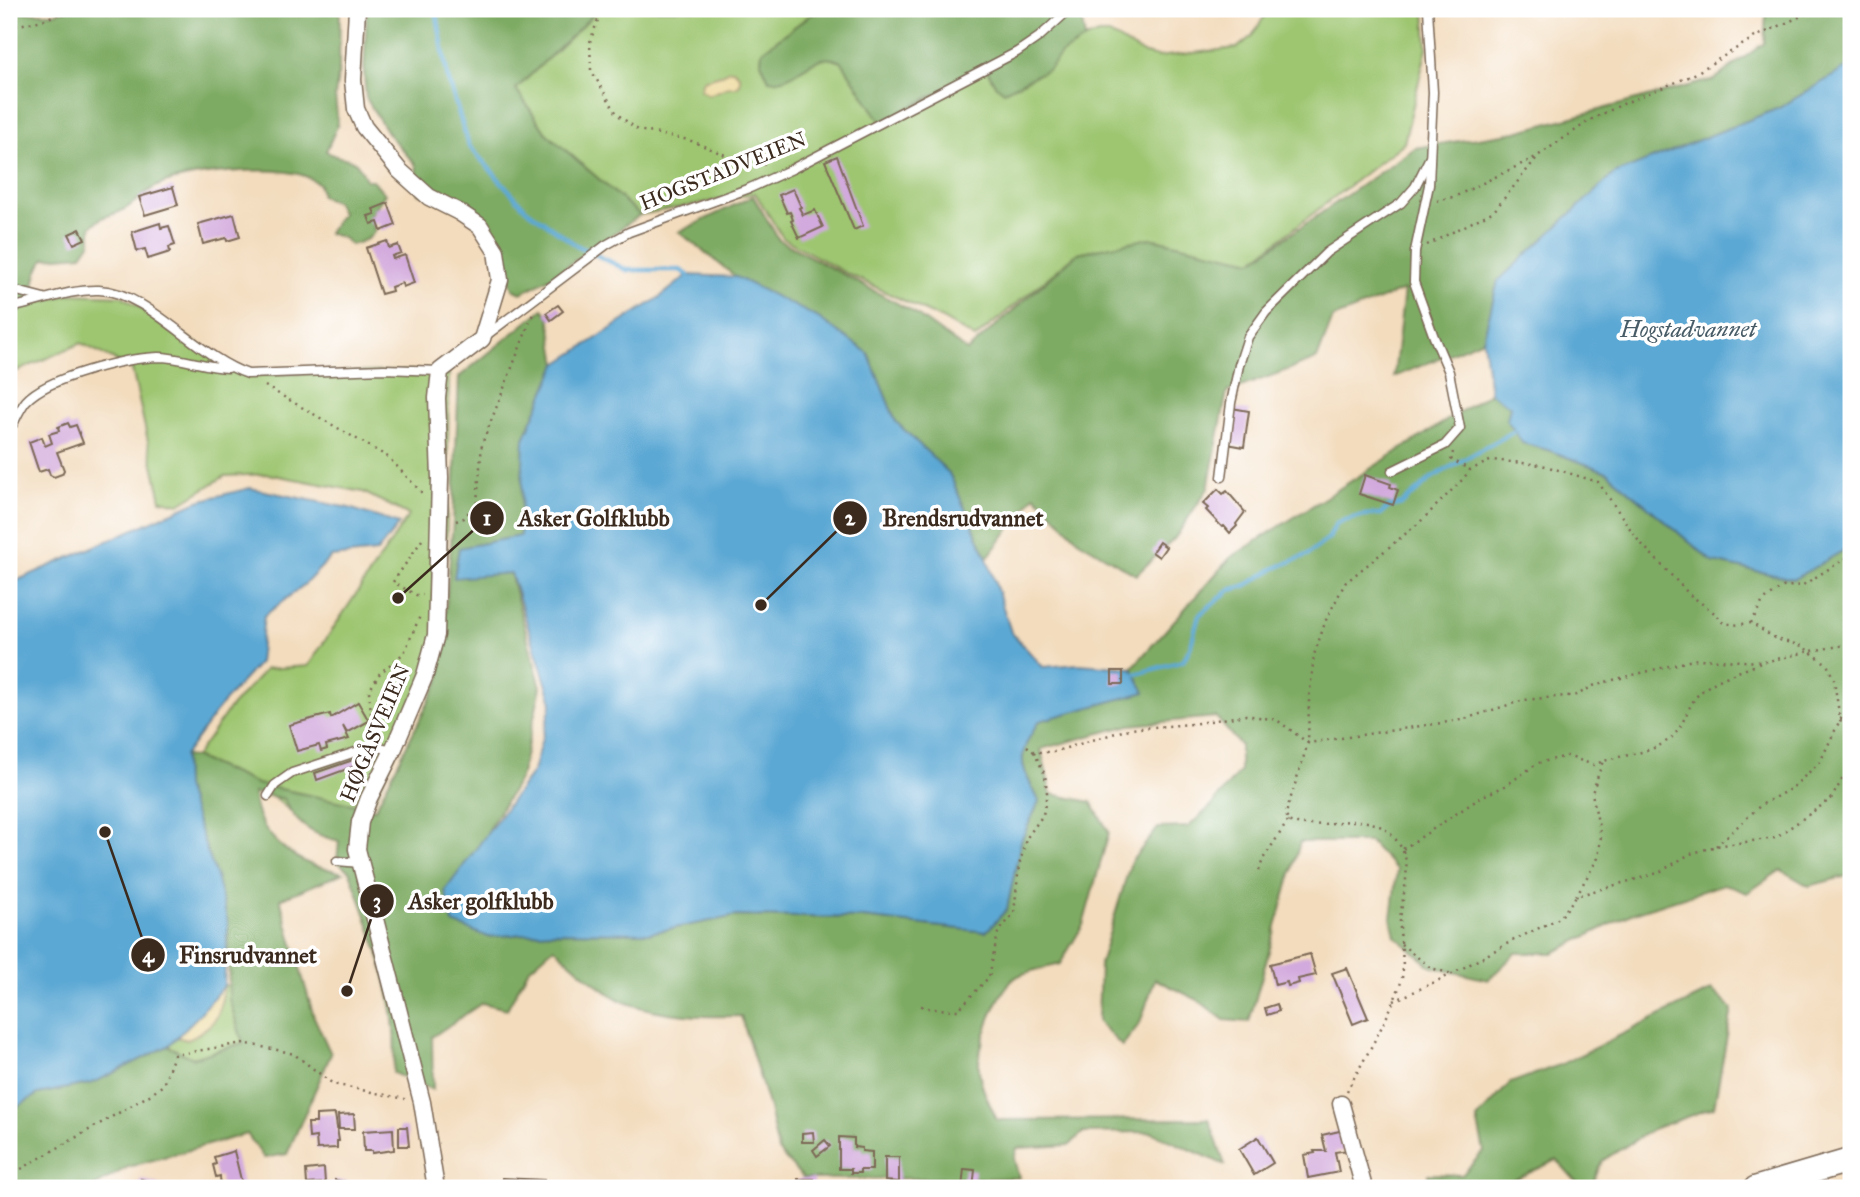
<svg xmlns="http://www.w3.org/2000/svg" width="1860" height="1197" font-family="'IM FELL Great Primer',serif">
<rect width="100%" height="100%" fill="#fff"/>
<filter id="ink" filterUnits="userSpaceOnUse"><feTurbulence type="fractalNoise" baseFrequency=".0143" numOctaves="2"/><feDisplacementMap in="SourceGraphic" scale="14" xChannelSelector="R" yChannelSelector="G"/><feConvolveMatrix kernelMatrix="1 2 1 2 8 2 1 2 1" color-interpolation-filters="sRGB"/></filter>
<filter id="wash" filterUnits="userSpaceOnUse"><feTurbulence type="fractalNoise" baseFrequency=".00686" numOctaves="4" result="noise"/><feDisplacementMap in="SourceGraphic" scale="28" xChannelSelector="R" yChannelSelector="G"/><feGaussianBlur stdDeviation="1.57" result="paint"/><feColorMatrix in="noise" values="0 0 0 0 0 0 0 0 0 0 0 0 0 0 0 0 0 1.4 0 .05"/><feComposite in="paint" operator="in"/></filter>
<g filter="url(#wash)">
<rect width="100%" height="100%" fill="#f3dcbd"/>
<g fill="#9ec671" stroke="#6c7848" stroke-width="2">
<path d="M593 9H824L812 14 762 51C760 63 764 69 769 80L825 57 842 62 882 124 986 69 996 86 1049 69 1061 54 1085 39 1098 34H1109L1145 54 1158 57 1237 48 1252 36 1269 9H1425L1427 48 1404 143 1252 261 1150 238 1078 253 975 338 942 319 844 272 783 238 755 193 640 215 546 133 516 89 592 16Z"/>
<polygon points="70,294 122,296 247,375 449,370 447,530 435,666 373,803 314,830 257,784 195,757 229,709 266,669 308,666 409,515 363,492 268,474 225,476 179,504 161,500 132,369 81,343 9,375 9,318 27,306"/>
<polygon points="224,985 230,986 229,999 243,1043 192,1058 168,1046 176,1037 188,1040 221,1006"/>
</g>
<g fill="#7eab63" stroke="#5c6a40" stroke-width="2">
<path d="M68 9H340L339 69 335 96 338 124 326 151C343 164 354 149 366 180H373L385 194 369 217 375 230C370 240 361 242 351 245L343 238 328 233 342 213 336 202 321 196 319 184C315 182 310 178 305 176 274 165 184 172 155 187 142 194 132 207 119 212 105 218 104 214 91 227V242L82 255 45 258C31 275 38 289 27 305 23 310 14 315 9 318V12L55 13Z"/>
<polygon points="367,9 593,9 592,16 516,89 546,133 640,215 550,278 521,293 513,289 499,248 474,210 452,196 441,193 419,194 416,165 388,134 366,98 364,74"/>
<path d="M824 9H1080L1085 39 1061 54 1049 69 1004 91 996 86 986 68 881 122 842 62C811 47 799 84 769 80L761 62 762 51 812 14Z"/>
<polygon points="1764,9 1851,9 1851,65 1779,108 1614,174 1498,281 1483,340 1394,377 1404,290 1333,318 1317,359 1227,392 1208,488 1175,538 1136,575 1079,541 1035,495 987,558 949,473 896,422 868,353 817,317 736,277 679,232 753,196 779,240 910,310 967,351 1078,253 1150,238 1252,261 1415,148 1516,132 1715,79 1764,43 1766,15"/>
<path d="M543 309 549 316 557 364 524 439 520 536 459 548 454 577 510 573 541 687 520 778 489 828 488 937 550 932 649 933 736 916 863 918 986 932 1007 909 1021 841 1039 801C1020 763 1015 759 1039 721L1144 692 1132 668 1230 558 1490 393 1510 406 1522 443 1548 450 1607 472 1713 562 1794 579 1851 546V875L1809 886 1781 870 1747 893 1724 884 1631 914 1553 953H1516L1488 980 1432 967 1395 936 1391 918 1397 870 1370 842H1300L1249 1022 1224 1020 1198 1000 1155 979 1140 1023 1122 1046 1098 1022 1100 964 1131 862 1158 828 1188 827 1210 807 1240 771V745L1216 717 1130 725 1041 749 1051 794 1091 802 1109 832 1083 925 1060 964C1047 968 1030 970 1018 976 998 987 977 1047 979 1069 980 1087 990 1104 997 1120L1209 1119 1225 1165 1151 1132 1082 1133 1070 1145 1017 1148 1014 1159 1019 1178 804 1179 778 1151 769 1108 741 1016C703 1017 663 1016 627 1003 606 996 571 963 554 947L528 970 507 1009 482 1003 432 1037 433 1090 393 1073C402 1004 373 936 350 872L337 861 339 841C312 835 295 824 284 799L254 793C254 824 278 848 305 862 316 868 331 869 343 873L280 899 314 1017 331 1054 287 1154 264 1158 247 1134 128 1167 91 1188H9V1112L38 1094 93 1083 168 1046 193 1058 243 1043 229 999 228 923 216 877 185 787 184 756 195 757 257 784 375 809 440 679 453 521 459 377Z"/>
<polygon points="1712,990 1732,1009 1714,1107 1653,1129 1602,1161 1591,1188 1582,1188 1557,1160 1496,1188 1428,1188 1428,1174 1462,1175 1484,1151 1477,1119 1510,1083 1562,1064"/>
</g>
<g fill="#eeda9e" stroke="#94825e" stroke-width="2">
<polygon points="729,70 733,70 740,76 740,84 737,87 728,87 709,95 700,90 703,80 721,75"/>
<path d="M224 985C219 1021 218 1021 188 1040L176 1037Z"/>
</g>
<g fill="#5ba8d4" stroke="#4b6979" stroke-width="2">
<polygon points="1851,65 1851,546 1794,579 1713,562 1607,472 1548,450 1522,443 1507,420 1510,406 1490,393 1483,340 1498,281 1614,174 1779,108"/>
<path d="M688 275 736 277 817 317 868 353 896 422 949 473 987 558 1011 632 1043 667 1079 664 1132 668 1145 692 1039 721C1015 759 1020 763 1039 801L1021 841 1007 909 986 932 863 918 736 916 649 933 550 932 488 937 453 923 445 891 533 771 552 702 511 573 454 578 459 548 520 536 524 439 557 364 660 297Z"/>
<polygon points="250,488 349,508 399,524 377,552 331,557 305,584 264,616 259,663 222,704 184,756 185,787 216,877 228,923 224,985 198,1016 168,1046 93,1083 38,1094 9,1112 9,584 198,501"/>
</g>
<g fill="none" stroke-linecap="round" stroke-linejoin="round">
<g stroke="#5ba8d4" stroke-width="4.5">
<polyline points="436,9 448,79 469,146 526,209 576,245 627,270 680,270 688,275"/>
<polyline points="1136,674 1183,661 1190,648 1199,615 1230,590 1245,586 1273,569 1307,555 1329,538 1336,523 1364,515 1381,514 1389,507 1402,504 1433,477 1513,432"/>
</g>
</g>
<g id="blocks">
<g fill="#d3aadd">
<polygon points="837,156 863,226 854,230 825,161"/>
<polygon points="173,187 178,205 145,215 139,197"/>
<polygon points="793,189 801,207 799,208 803,215 815,210 823,227 799,238 791,221 793,220 790,212 787,213 779,195"/>
<polygon points="388,203 396,225 381,231 378,222 371,224 368,216 375,214 373,209"/>
<polygon points="234,214 240,237 227,241 226,238 203,244 198,224"/>
<polygon points="160,223 161,228 169,226 175,245 169,247 170,252 148,259 145,249 137,251 132,232"/>
<polygon points="80,229 85,239 74,244 69,234"/>
<polygon points="387,241 389,248 398,245 401,253 392,256 393,259 405,255 414,283 403,287 402,283 391,287 392,291 381,294 366,248"/>
<polygon points="558,305 563,311 551,320 546,313"/>
<polygon points="1232,408 1249,411 1244,447 1227,444"/>
<polygon points="68,423 70,427 76,425 83,443 57,452 64,470 62,474 54,477 50,475 48,469 39,472 29,442 42,437 45,446 52,443 49,434 59,431 58,427"/>
<polygon points="1365,475 1391,484 1390,487 1398,490 1393,505 1359,494"/>
<polygon points="1218,489 1223,494 1227,491 1245,512 1236,524 1237,526 1230,533 1224,526 1222,527 1206,510 1208,508 1203,504"/>
<polygon points="1159,542 1166,547 1159,557 1152,552"/>
<rect x="1112" y="671" width="11" height="13"/>
<polygon points="358,702 369,721 347,733 343,726 349,739 326,745 327,749 321,751 319,745 297,751 289,725 330,714 331,718"/>
<polygon points="359,758 361,764 317,780 315,773"/>
<polygon points="1310,954 1316,975 1298,979 1299,983 1288,986 1287,982 1275,985 1270,964"/>
<polygon points="1347,968 1368,1018 1353,1024 1332,973"/>
<polygon points="1277,1004 1279,1011 1267,1015 1265,1008"/>
<polygon points="335,1114 339,1141 337,1141 337,1148 317,1149 316,1137 309,1138 308,1123 316,1123 316,1115"/>
<polygon points="354,1114 355,1129 339,1129 338,1115"/>
<polygon points="399,1127 407,1127 409,1146 399,1146"/>
<polygon points="393,1129 394,1150 372,1153 372,1151 364,1151 363,1131"/>
<polygon points="1344,1130 1348,1150 1335,1152 1339,1172 1308,1178 1304,1155 1315,1153 1314,1151 1326,1151 1322,1135"/>
<polygon points="813,1132 814,1142 802,1142 802,1133"/>
<polygon points="839,1137 854,1138 854,1147 862,1148 862,1151 872,1152 872,1170 860,1170 860,1173 851,1173 851,1169 839,1169"/>
<polygon points="1258,1137 1273,1163 1254,1175 1239,1149"/>
<polygon points="825,1140 830,1146 817,1156 813,1150"/>
<polygon points="234,1151 243,1188 221,1188 220,1176 216,1177 213,1165 216,1164 214,1157"/>
<polygon points="885,1157 899,1157 899,1182 885,1181"/>
<polygon points="324,1168 325,1183 307,1184 306,1170"/>
<polygon points="964,1169 975,1170 973,1188 962,1188"/>
<polygon points="502,1178 544,1180 544,1188 502,1188"/>
<polygon points="141,1179 170,1188 138,1188"/>
<rect x="798" y="1179" width="16" height="9"/>
<polygon points="335,1180 349,1182 349,1188 329,1188 328,1183 335,1183"/>
<polygon points="377,1183 399,1185 399,1188 377,1188"/>
</g>
</g>
</g>
<g filter="url(#ink)">
<use href="#blocks" fill-opacity="0" stroke="#7b6856" stroke-width="2"/>
<g fill="none" stroke-linecap="round" stroke-linejoin="round">
<g stroke="#7b6856" stroke-width="11">
<g id="lane">
<polyline points="9,289 44,298"/>
<path d="M9 308C39 303 67 289 99 290 149 292 197 357 248 374L384 369 440 371"/>
<polyline points="484,337 606,245 629,232 750,188 792,169 1017,52 1039,37 1070,9"/>
<path d="M13 424C17 416 21 407 26 401 48 377 126 358 158 357 181 357 205 367 228 368"/>
<polyline points="1392,471 1445,445 1460,428 1449,372 1434,337 1414,282 1415,251 1429,185 1433,92 1428,9"/>
<polyline points="1222,477 1231,403 1239,365 1248,337 1266,312 1327,252 1401,203 1415,187 1429,159"/>
<polyline points="268,796 275,785 292,773 374,746 393,750"/>
<polyline points="337,861 360,863"/>
</g>
</g>
<g stroke="#7b6856" stroke-width="19">
<g id="street">
<polyline points="357,9 353,80 356,109 364,127 399,170 429,197 459,212 480,226 496,251 500,280 482,339 440,371 437,398 440,478 436,635 425,675 393,750 369,798 360,822 357,849 422,1102 436,1188"/>
<polyline points="1341,1104 1364,1188"/>
</g>
</g>
<g stroke="#7b6856" stroke-width="26">
<polyline id="secondary" points="1756,1188 1851,1160"/>
</g>
<g stroke="#7b6856" stroke-width="2.5" stroke-dasharray="2 5" stroke-linecap="butt">
<polyline points="81,9 99,12 106,9"/>
<polyline points="606,9 597,22 590,42 591,70 617,114 638,130 689,140 742,162 770,165"/>
<polyline points="9,27 43,20 70,9"/>
<polyline points="1437,201 1456,196 1536,157"/>
<polyline points="1427,245 1494,211 1539,155 1592,119 1627,102 1691,76 1755,37 1817,9"/>
<polyline points="265,386 388,457 423,494"/>
<polyline points="1453,452 1451,459 1470,470"/>
<polyline points="456,521 464,518 477,502 482,444 533,314"/>
<polyline points="422,540 393,582 416,595 423,595"/>
<polyline points="1751,623 1763,601 1783,587 1803,585 1851,555"/>
<polyline points="373,735 369,691 380,673 404,653 420,616"/>
<polyline points="1027,746 1034,752 1053,752 1129,729 1192,724 1246,715 1277,720 1308,743 1461,720 1524,700 1577,695 1597,684 1697,659 1764,662 1811,651 1851,644"/>
<polyline points="1716,846 1761,805 1792,788 1820,762 1840,720 1851,705"/>
<path d="M1403 849 1483 796 1505 786 1538 763 1567 756 1594 765C1617 754 1645 756 1667 741 1684 730 1685 710 1697 696 1712 679 1740 672 1761 663"/>
<polyline points="1259,871 1263,859 1288,821"/>
<polyline points="1576,896 1598,858 1601,837 1592,793 1603,761"/>
<polyline points="1401,944 1431,968 1452,974"/>
<polyline points="1394,1001 1452,974 1514,940 1560,918 1576,896 1658,873 1690,854 1716,846 1775,838 1831,799 1851,764"/>
<polyline points="921,1006 932,1009 958,1010 989,977 998,933 1014,913 1019,866 1026,839 1043,815 1047,793 1045,775 1034,752"/>
<path d="M1347 1091C1365 1057 1387 1022 1400 985 1407 967 1399 941 1400 921 1401 903 1410 874 1405 857 1402 846 1393 834 1383 828 1353 810 1318 834 1288 821L1286 813 1308 743 1309 700 1314 655 1326 620 1345 583 1420 522 1463 479 1470 470 1492 460 1542 465 1598 482 1638 540 1689 594 1717 615 1722 622 1734 625 1751 623 1776 639 1802 646 1827 664 1834 680 1840 720 1851 725"/>
<polyline points="9,1176 153,1093 163,1085 174,1055 243,1043 282,1051 294,1054 333,1084 405,1099"/>
</g>
<use href="#lane" stroke="#fff" stroke-width="8"/>
<use href="#street" stroke="#fff" stroke-width="16"/>
<use href="#secondary" stroke="#fff" stroke-width="23"/>
</g>
</g>
<g text-anchor="middle" dominant-baseline="central" stroke-width="7" stroke-linejoin="round" paint-order="stroke">
<g font-size="21" fill="#3b2a1e" stroke="#fff">
<text transform="translate(723 171) rotate(-22)">HOGSTADVEIEN</text>
<text transform="translate(375 733) rotate(-67)">HØGÅSVEIEN</text>
</g>
<g font-size="23" font-style="italic" fill="#485c67" stroke="#fff">
<text x="1688" y="329">Hogstadvannet</text>
</g>
</g>
<path fill="none" stroke="#3b2a1e" stroke-width="2.5" d="M398 598L487 518M761 605L850 518M347 991L377 901M105 832L148 955"/>
<g fill="#3b2a1e" stroke="#fff" stroke-width="2.5">
<circle cx="398" cy="598" r="7"/>
<circle cx="761" cy="605" r="7"/>
<circle cx="347" cy="991" r="7"/>
<circle cx="105" cy="832" r="7"/>
<circle cx="487" cy="518" r="18"/>
<circle cx="850" cy="518" r="18"/>
<circle cx="377" cy="901" r="18"/>
<circle cx="148" cy="955" r="18"/>
</g>
<g font-size="21" text-anchor="middle" font-weight="bold" fill="#fff">
<text x="487" y="525">1</text>
<text x="850" y="525">2</text>
<text x="377" y="908">3</text>
<text x="148" y="962">4</text>
</g>
<g font-size="23" text-anchor="middle" font-weight="bold" fill="#3b2a1e" stroke="#fff" stroke-width="7" stroke-linejoin="round" paint-order="stroke">
<text x="594" y="526">Asker Golfklubb</text>
<text x="963" y="526">Brendsrudvannet</text>
<text x="481" y="909">Asker golfklubb</text>
<text x="248" y="963">Finsrudvannet</text>
</g>
<rect width="1860" height="1197" fill="none" stroke="#fff" stroke-width="35"/>
</svg>
